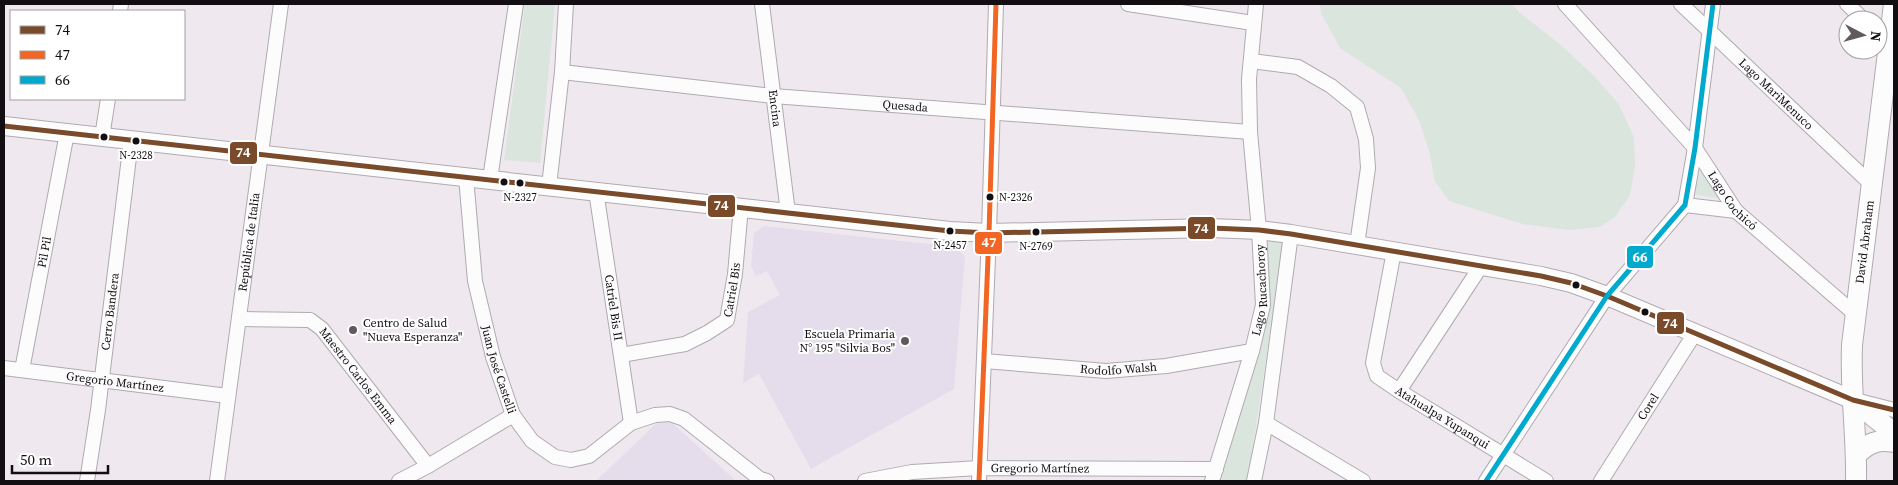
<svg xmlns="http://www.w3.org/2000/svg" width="1898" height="485" font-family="'Source Serif 4',serif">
<rect width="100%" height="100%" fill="#f0e8ef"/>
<g fill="#e5ddec">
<polygon points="764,226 956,247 965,257 954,389 811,469 759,374 743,383 748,312 780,295 767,271 756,276 751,266 754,233"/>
<polygon points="661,419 670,421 736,481 596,481"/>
</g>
<g fill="#d9e5dd">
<polygon points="525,4 555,4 540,163 504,160"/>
<polygon points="1320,4 1512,4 1519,12 1562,46 1594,76 1618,103 1634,137 1635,166 1630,195 1615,217 1600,227 1569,230 1523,224 1449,201 1435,181 1429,151 1419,120 1401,88 1340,48 1321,13"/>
<polygon points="1701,171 1720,199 1693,194"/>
<polygon points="1265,239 1283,242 1248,481 1219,481 1268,312"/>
</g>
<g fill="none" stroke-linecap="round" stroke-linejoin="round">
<g stroke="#b0aab0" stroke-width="16">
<g id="minor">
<path id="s1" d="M762 4 788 213"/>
<polyline points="1128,4 1253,23"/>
<path id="s2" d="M1565 4 1695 148 1736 211 1855 314"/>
<path id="s3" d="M1681 4 1871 184"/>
<polyline points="1847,4 1864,20"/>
<polyline points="120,11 121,4"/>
<polyline points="1251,61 1298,67 1331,86 1357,107 1366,139 1368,168 1357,245"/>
<path id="s4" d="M562 72 773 96 1250 132"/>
<polyline points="102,137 108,99"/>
<path id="s5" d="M466 177 475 281 493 357 513 415 532 441 555 457 571 460 589 456 631 423 655 415 670 414 684 419 760 479 767 481"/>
<polyline points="490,179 516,4"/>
<polyline points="549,186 562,72 566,4"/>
<path id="s6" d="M596 191 631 423"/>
<polyline points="1685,205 1736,211"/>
<path id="s7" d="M1394 251 1373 363 1377 376 1399 391 1546 481"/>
<path id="s8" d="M239 319 310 320 322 329 428 466"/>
<path id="s9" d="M621 355 685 344 707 333 727 320 735 274 741 207"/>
<path id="s10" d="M984 361 1106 371 1166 366 1252 351"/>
<path id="s11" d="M4 368 228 396"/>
<path id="s12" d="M22 370 67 133"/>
<polyline points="1399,391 1481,266"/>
<polyline points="1859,401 1894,410"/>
<polyline points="1266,423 1363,481"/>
<path id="s13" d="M87 481 98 410 131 141"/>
<path id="s14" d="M217 481 281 4"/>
<polyline points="399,481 428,466 513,415"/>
<path id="s15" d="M865 481 912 472 979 468 1216 469"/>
<polyline points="979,481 989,233 996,4"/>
<path id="s16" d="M1212 481 1252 351 1263 305 1259 230 1250 132 1249 79 1256 4"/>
<polyline points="1254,481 1266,423 1291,234"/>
<polyline points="1486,481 1607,296 1685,205 1695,148 1713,4"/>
<path id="s17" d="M1601 481 1695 333"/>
</g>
</g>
<g stroke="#b0aab0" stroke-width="20">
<polyline id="tertiary" points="4,126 950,231 989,233 1211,228 1259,230 1291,234 1541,276 1571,283 1607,296 1853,400"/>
</g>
<g stroke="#b0aab0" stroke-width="22">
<g id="secondary">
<polyline points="1853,400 1894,433"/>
<path d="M1857 454C1868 443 1878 439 1894 442"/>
<path id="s18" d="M1856 481C1857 436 1850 390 1852 345L1894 4"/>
</g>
</g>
<use href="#minor" stroke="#fdfcfd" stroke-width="14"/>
<use href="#tertiary" stroke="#fdfcfd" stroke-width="18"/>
<use href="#secondary" stroke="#fdfcfd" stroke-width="20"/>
<g stroke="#fff" stroke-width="9">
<polyline id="bus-1" points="4,126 950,231 989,233 1211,228 1259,230 1291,234 1541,276 1571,283 1607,296 1853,400 1894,410"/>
</g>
<g stroke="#fff" stroke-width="9">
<polyline id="bus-2" points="979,481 989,233 996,4"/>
</g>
<g stroke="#fff" stroke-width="9">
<polyline id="bus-3" points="1486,481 1607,296 1685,205 1695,148 1713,4"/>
</g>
<use href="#bus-1" stroke="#7a4b2a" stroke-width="5"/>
<use href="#bus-2" stroke="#f26522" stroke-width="5"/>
<use href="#bus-3" stroke="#00a9ce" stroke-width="5"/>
</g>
<g fill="#120e12" stroke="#fff" stroke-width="2">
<circle cx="104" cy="137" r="4.5"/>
<circle cx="136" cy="141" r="4.5"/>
<circle cx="504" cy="182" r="4.5"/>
<circle cx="520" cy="183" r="4.5"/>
<circle cx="990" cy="197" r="4.5"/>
<circle cx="950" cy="231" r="4.5"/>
<circle cx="1036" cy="232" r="4.5"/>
<circle cx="1576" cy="285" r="4.5"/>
<circle cx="1645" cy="312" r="4.5"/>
</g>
<g fill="#605a5f" stroke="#fff" stroke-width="2">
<circle cx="353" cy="330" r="5"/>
<circle cx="905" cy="341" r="5"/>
</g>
<g text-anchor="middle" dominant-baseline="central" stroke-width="4" stroke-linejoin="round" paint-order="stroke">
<g font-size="11" fill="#120e12" stroke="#fff">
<text x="136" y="155">N-2328</text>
<text x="520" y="197">N-2327</text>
<text x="999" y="197" text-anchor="start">N-2326</text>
<text x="950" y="245">N-2457</text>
<text x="1036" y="246">N-2769</text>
</g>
<g font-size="12" fill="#120e12" stroke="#fff">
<text stroke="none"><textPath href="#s3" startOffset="131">Lago MariMenuco</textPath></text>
<text stroke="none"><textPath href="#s4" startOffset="345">Quesada</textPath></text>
<text stroke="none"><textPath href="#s1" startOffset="105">Encina</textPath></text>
<text stroke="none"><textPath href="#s2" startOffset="259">Lago Cochicó</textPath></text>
<text stroke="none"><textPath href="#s14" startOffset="241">República de Italia</textPath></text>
<text stroke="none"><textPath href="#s18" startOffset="240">David Abraham</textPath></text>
<text stroke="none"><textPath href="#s12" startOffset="120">Pil Pil</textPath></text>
<text stroke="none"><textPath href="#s9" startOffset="144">Catriel Bis</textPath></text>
<text stroke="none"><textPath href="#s16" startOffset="198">Lago Rucachoroy</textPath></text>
<text stroke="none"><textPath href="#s6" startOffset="118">Catriel Bis II</textPath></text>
<text stroke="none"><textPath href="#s13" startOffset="171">Cerro Bandera</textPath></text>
<text stroke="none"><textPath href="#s10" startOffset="135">Rodolfo Walsh</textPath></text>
<text stroke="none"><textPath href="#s5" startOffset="196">Juan José Castelli</textPath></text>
<text stroke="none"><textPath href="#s8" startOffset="145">Maestro Carlos Emma</textPath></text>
<text stroke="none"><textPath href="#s11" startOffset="112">Gregorio Martínez</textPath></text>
<text stroke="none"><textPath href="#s17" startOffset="88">Corel</textPath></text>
<text stroke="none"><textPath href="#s7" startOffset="205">Atahualpa Yupanqui</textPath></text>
<text stroke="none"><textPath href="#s15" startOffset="176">Gregorio Martínez</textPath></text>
</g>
<g font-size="12" fill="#120e12" stroke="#fff" text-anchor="start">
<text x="363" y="323">Centro de Salud<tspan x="363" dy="14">"Nueva Esperanza"</tspan></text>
<text x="895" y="334" text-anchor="end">Escuela Primaria<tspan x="895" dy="14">N° 195 "Silvia Bos"</tspan></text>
</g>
</g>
<g stroke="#fff" stroke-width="2">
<rect x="229" y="141" width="29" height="24" rx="5" fill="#7a4b2a"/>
<rect x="707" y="194" width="29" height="24" rx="5" fill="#7a4b2a"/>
<rect x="1187" y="216" width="29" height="24" rx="5" fill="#7a4b2a"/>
<rect x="974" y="231" width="29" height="24" rx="5" fill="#f26522"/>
<rect x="1626" y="245" width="28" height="24" rx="5" fill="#00a9ce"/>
<rect x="1656" y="311" width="29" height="24" rx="5" fill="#7a4b2a"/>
</g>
<g font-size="14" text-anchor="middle" font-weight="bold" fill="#fff">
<text x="243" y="157">74</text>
<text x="721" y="210">74</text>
<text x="1201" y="233">74</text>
<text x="989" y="247">47</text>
<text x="1640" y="262">66</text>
<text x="1670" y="328">74</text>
</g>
<rect width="1898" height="485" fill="none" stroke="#120e12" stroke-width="10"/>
<rect x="10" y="10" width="175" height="90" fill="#ffffff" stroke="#a09fa0"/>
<rect x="20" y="26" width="25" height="8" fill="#7a4b2a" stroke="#a09fa0"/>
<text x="55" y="35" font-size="15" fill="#120e12">74</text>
<rect x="20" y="51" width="25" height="8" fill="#f26522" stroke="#a09fa0"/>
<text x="55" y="60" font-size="15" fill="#120e12">47</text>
<rect x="20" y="76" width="25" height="8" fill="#00a9ce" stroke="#a09fa0"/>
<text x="55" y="85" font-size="15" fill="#120e12">66</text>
<g transform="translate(1863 35) rotate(96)"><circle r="24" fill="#ffffff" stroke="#a09fa0"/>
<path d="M0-4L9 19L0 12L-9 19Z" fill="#605a5f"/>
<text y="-8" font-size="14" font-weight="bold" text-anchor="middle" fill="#120e12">N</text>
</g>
<path d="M12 465v8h96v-8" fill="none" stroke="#120e12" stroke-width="2.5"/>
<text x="20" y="465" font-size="15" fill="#120e12" stroke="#ffffff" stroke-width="4" paint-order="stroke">50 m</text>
</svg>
